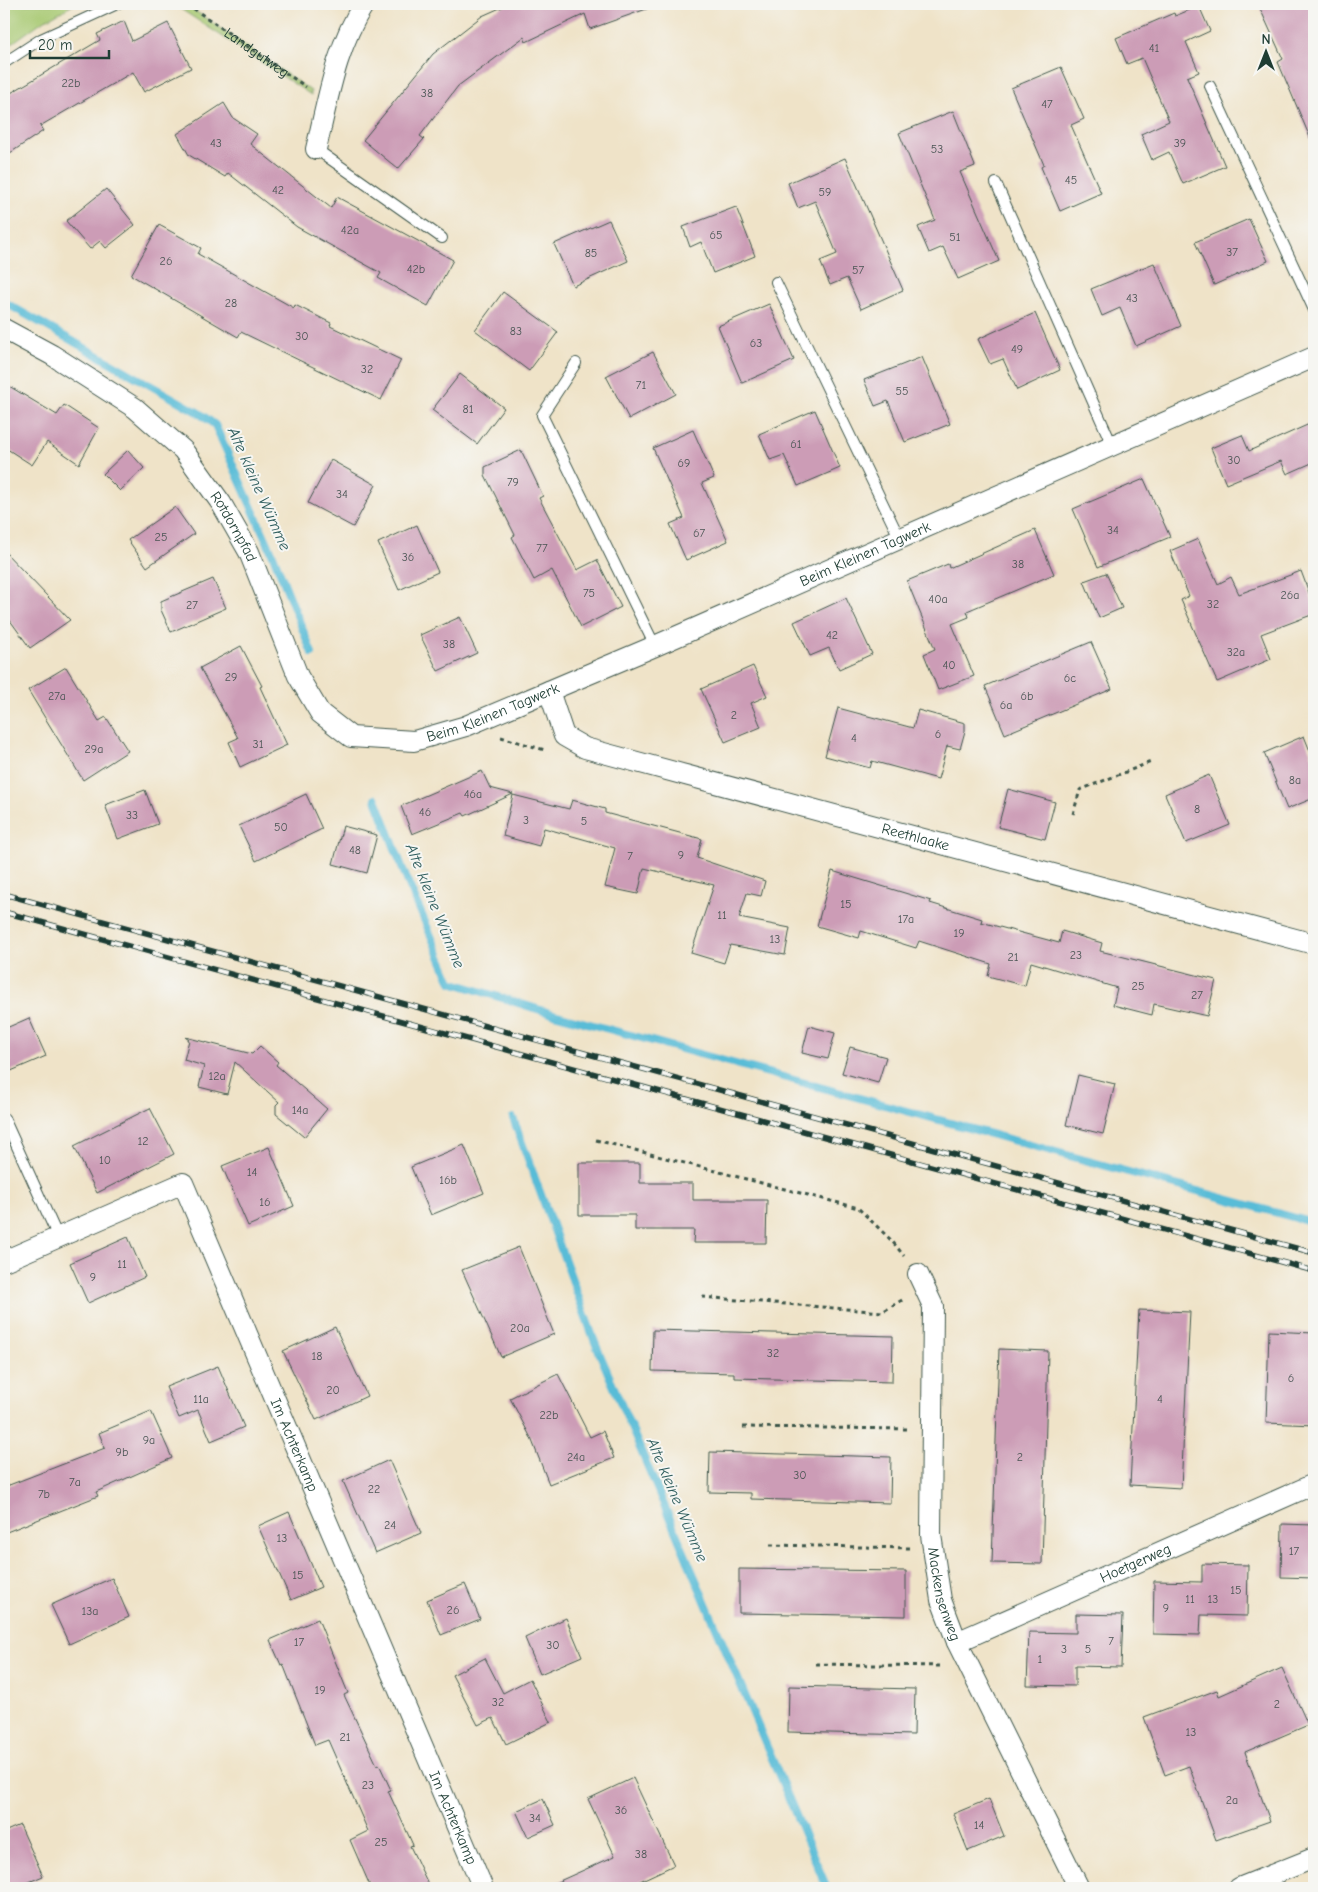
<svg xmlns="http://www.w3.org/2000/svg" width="1318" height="1892" font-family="'Comic Neue',sans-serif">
<rect width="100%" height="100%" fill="#f6f6f2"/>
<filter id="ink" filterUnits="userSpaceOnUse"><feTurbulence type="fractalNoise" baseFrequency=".02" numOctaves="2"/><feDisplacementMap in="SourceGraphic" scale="10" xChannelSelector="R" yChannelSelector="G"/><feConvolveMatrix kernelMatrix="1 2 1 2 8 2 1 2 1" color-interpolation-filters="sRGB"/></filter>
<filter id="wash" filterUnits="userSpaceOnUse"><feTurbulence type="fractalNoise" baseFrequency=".0096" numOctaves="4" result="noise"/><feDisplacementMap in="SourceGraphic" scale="20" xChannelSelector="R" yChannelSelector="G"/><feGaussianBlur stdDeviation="1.12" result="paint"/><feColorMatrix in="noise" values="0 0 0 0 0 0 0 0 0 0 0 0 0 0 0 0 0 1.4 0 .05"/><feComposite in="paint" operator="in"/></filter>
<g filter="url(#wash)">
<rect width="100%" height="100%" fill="#efe3c8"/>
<g fill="#a8c972" stroke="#648353">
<polygon points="4,4 75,4 40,23 4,49"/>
<polygon points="173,4 185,4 311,91 311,95"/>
</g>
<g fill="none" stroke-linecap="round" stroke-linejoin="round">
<g stroke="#59bcd7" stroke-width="8">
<polyline points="4,302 199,413 215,425 273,555 312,653"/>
<polyline points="376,799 407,880 451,982 550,1013 1314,1223"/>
<polyline points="513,1118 596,1345 827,1888"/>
</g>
</g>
<g id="blocks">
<g fill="#cc9cb6">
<polygon points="509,4 652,4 652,7 590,29 585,14 526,42 524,37 458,86 420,136 424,139 398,169 363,140 433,54 482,16"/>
<polygon points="1258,4 1314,4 1314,147 1278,62 1283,59"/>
<polygon points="1199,6 1210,31 1186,42 1199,72 1187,77 1225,166 1183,184 1169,152 1152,160 1141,134 1169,121 1142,58 1127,64 1116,38 1174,13 1175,16"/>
<polygon points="124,21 132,41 168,23 191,68 144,92 133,72 40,126 43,131 4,157 4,97 100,40 97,34"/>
<polygon points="1061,67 1084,119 1071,125 1101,193 1060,211 1041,167 1044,165 1011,88"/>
<polygon points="224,103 233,118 257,134 250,144 331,208 337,197 453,260 428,306 378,278 381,273 297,227 228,173 225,177 189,155 177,134"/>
<polygon points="953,111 975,166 960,172 999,261 958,279 943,247 929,253 918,227 935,220 899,133"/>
<polygon points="845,158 903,290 861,309 847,278 830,285 820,261 837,254 815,201 798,208 788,183"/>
<polygon points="106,189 135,225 106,248 100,241 90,249 66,221"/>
<polygon points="736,207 755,256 713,273 701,242 690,247 683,227"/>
<polygon points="1249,219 1268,261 1214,285 1195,242"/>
<polygon points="609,220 628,261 573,286 554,244"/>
<polygon points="159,225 201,248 198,254 294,308 295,305 331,323 330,326 401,360 381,400 241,332 238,337 131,275"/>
<polygon points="1154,263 1181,326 1136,346 1120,308 1102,316 1091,289"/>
<polygon points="503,292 558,332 529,371 475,330"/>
<polygon points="769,304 794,360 742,383 718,326"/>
<polygon points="1035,313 1060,370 1017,390 1003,359 990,364 978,339"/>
<polygon points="653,352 676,394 629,419 606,376"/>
<polygon points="922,357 950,424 905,442 888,401 875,406 864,380"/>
<polygon points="460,374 504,408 477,444 432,410"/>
<polygon points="4,383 57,415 64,405 99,428 79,464 47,442 32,465 4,447"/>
<polygon points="815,410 840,468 798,486 784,455 770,460 759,434"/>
<polygon points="1314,422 1314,462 1287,474 1281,461 1226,484 1211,448 1242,435 1249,451"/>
<polygon points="693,430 714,478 702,483 728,541 686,560 670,524 684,518 653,448"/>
<polygon points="128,450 144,468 120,491 103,474"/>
<polygon points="521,450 543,496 539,498 577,570 597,560 621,607 581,627 552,570 534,580 512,537 515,535 485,475 485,467"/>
<polygon points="331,460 376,485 353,527 308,503"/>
<polygon points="1144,479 1170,537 1098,567 1073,509"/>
<polygon points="175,507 194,534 147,567 128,540"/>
<polygon points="417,525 438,572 399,590 378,543"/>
<polygon points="1035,530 1054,574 967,611 969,617 952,624 974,676 938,690 924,654 935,649 907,581 948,564 949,568"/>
<polygon points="1198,539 1218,584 1231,577 1239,594 1301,571 1314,606 1314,614 1261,634 1271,659 1217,682 1181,600 1189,596 1170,551"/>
<polygon points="4,551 70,620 30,648 4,612"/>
<polygon points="1106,573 1122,608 1099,618 1084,581"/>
<polygon points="213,579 226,608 171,632 161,610 161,601"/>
<polygon points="846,598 872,654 839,669 829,648 810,656 794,622"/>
<polygon points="460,617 477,653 438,671 420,635"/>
<polygon points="1091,642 1112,689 1005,734 985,686"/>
<polygon points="241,646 262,686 260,687 287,745 240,767 229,742 238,738 200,668"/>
<polygon points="753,666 767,696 751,703 761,727 725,742 701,689"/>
<polygon points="66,667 99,721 106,717 128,751 83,780 28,690"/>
<polygon points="838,708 913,728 918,710 965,723 965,731 960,749 947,746 938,779 872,761 870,768 825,756"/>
<polygon points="1304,736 1314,761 1314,798 1287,809 1264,753"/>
<polygon points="482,771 490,788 513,794 465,816 463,813 412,834 401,806"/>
<polygon points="1209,775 1230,825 1186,843 1165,794"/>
<polygon points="1008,789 1055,802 1045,839 998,827"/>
<polygon points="145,790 158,824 118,839 105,805"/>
<polygon points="306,794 322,829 256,861 239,826"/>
<polygon points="513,795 569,809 572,800 605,809 605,813 702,839 697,858 765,881 761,896 747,893 739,918 790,928 785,955 730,945 724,963 691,953 714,885 644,868 638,894 605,887 615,848 544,828 539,846 503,836"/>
<polygon points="343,826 377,835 367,873 333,864"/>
<polygon points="832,871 931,901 930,903 982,919 981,922 1059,943 1062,931 1102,943 1100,951 1216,980 1207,1016 1154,1004 1152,1015 1113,1005 1117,988 1031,962 1025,986 988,976 991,964 919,941 916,948 861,931 859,938 817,926"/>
<polygon points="29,1018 46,1056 4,1074 4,1029"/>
<polygon points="809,1026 835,1033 828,1059 802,1053"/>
<polygon points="185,1037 252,1054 260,1046 278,1062 276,1065 327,1109 304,1137 276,1114 276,1105 279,1102 235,1062 227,1094 199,1087 204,1066 184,1060 189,1040"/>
<polygon points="850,1047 886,1057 878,1083 842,1073"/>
<polygon points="1078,1075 1115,1084 1103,1134 1066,1125"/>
<polygon points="150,1108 174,1154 97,1193 74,1146"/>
<polygon points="464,1145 484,1193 431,1215 411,1167"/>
<polygon points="269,1147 294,1206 248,1226 222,1166"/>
<polygon points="579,1163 640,1163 640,1183 693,1183 693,1200 767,1200 766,1243 693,1243 694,1230 635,1230 635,1215 579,1215"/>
<polygon points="128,1237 145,1277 88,1303 70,1263"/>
<polygon points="519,1247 554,1334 501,1357 462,1270"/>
<polygon points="1139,1310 1190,1312 1181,1488 1130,1485"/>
<polygon points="335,1327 367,1396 316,1420 283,1351"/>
<polygon points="653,1330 893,1336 892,1382 734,1378 734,1373 652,1371"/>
<polygon points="1269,1331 1314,1333 1314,1425 1266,1423"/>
<polygon points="999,1349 1048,1351 1042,1564 992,1563"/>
<polygon points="218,1366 244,1427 211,1441 198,1410 179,1418 166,1387"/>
<polygon points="558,1374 590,1437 603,1431 614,1458 549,1484 531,1438 510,1398"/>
<polygon points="151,1411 172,1458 96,1492 98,1496 4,1533 4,1487 105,1448 99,1433"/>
<polygon points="710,1452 891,1457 890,1503 751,1499 751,1493 709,1492"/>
<polygon points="389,1460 421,1533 375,1553 343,1481"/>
<polygon points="289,1512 321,1587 291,1600 258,1526"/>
<polygon points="1282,1524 1314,1525 1314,1578 1281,1577"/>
<polygon points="1202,1564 1248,1565 1247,1616 1201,1615 1200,1635 1153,1634 1154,1581 1202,1582"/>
<polygon points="739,1569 906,1571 906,1616 739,1613"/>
<polygon points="112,1578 129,1617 69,1644 51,1605"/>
<polygon points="465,1584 480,1619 441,1635 427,1600"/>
<polygon points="1076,1614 1123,1615 1121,1667 1075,1666 1075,1686 1027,1685 1029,1632 1076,1633"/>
<polygon points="566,1618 582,1656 540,1674 525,1638"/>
<polygon points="318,1619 348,1693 344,1695 377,1765 379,1764 391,1790 388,1791 413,1845 410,1846 430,1888 371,1888 350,1840 368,1831 328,1740 315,1745 283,1664 281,1665 270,1640"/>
<polygon points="485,1658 503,1693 530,1679 551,1722 506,1744 493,1718 478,1725 452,1675"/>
<polygon points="1282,1668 1308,1725 1245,1752 1270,1821 1216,1840 1189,1766 1165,1775 1144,1717 1217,1690 1219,1696"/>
<polygon points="789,1686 915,1689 914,1735 788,1732"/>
<polygon points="633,1778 674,1865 625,1888 544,1888 615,1856 588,1799"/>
<polygon points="543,1799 555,1825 528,1837 516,1811"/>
<polygon points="989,1799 1004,1836 968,1851 953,1814"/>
<polygon points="20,1825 43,1876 15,1888 4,1888 4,1832"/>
</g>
</g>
</g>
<g filter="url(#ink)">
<use href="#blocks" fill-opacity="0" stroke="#3e564a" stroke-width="1"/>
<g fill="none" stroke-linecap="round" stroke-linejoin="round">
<g stroke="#3e564a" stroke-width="12">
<g id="service">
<polyline points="4,63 41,39 117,4"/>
<polyline points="1210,86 1314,310"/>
<polyline points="316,149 442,238"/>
<polyline points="996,183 1112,445"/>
<polyline points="776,282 900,539"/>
<polyline points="576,363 542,415 655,646"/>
<polyline points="4,1118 58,1237"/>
</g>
</g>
<g stroke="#3e564a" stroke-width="22">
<g id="minor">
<path d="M316 149C328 99 336 47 364 4"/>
<path id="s2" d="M4 329 52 355 135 408 183 450 221 503 249 552 298 676 320 713 351 737 414 741 466 726 655 646 1314 357"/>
<path id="s3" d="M549 691 564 736 585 748 1314 944"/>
<path id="s4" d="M4 1261 183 1183 483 1888"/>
<path id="s5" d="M918 1274 933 1306 931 1535 941 1600 957 1642 1079 1888"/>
<path id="s6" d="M957 1642 1314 1484"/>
<polyline points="1239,1888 1314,1858"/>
</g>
</g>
<g stroke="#3e564a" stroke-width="3" stroke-dasharray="4 4" stroke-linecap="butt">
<path id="s1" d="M187 4 306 87"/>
<polyline points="501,737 545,750"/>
<polyline points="1073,814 1080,790 1151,762"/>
<polyline points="596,1140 858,1208 892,1241 904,1256"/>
<polyline points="702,1297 882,1312 904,1299"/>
<polyline points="743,1427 910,1429"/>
<polyline points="770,1545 909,1548"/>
<polyline points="816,1664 943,1666"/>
</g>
<use href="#service" stroke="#fff" stroke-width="10"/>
<use href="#minor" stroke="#fff" stroke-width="20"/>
<g stroke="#1f3d34" stroke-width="5.5">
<g id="rail">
<polyline points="4,894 1314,1253"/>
<polyline points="4,912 1314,1271"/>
</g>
</g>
<use href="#rail" stroke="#f6f6f2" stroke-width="4" stroke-dasharray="11" stroke-linecap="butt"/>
</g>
</g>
<g text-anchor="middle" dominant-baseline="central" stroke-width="4" stroke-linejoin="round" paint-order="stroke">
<g font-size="12" fill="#4a5554">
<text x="1154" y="48">41</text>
<text x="71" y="83">22b</text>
<text x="427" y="93">38</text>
<text x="1047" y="104">47</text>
<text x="216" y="143">43</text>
<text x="1180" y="143">39</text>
<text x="937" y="149">53</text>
<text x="1071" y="180">45</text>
<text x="278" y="190">42</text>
<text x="825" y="192">59</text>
<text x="350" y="230">42a</text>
<text x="716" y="235">65</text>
<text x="955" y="237">51</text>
<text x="1232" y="252">37</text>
<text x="591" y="253">85</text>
<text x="166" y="261">26</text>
<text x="416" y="269">42b</text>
<text x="858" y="270">57</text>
<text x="1132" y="298">43</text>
<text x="231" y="303">28</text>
<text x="516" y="331">83</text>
<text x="302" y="336">30</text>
<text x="756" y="343">63</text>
<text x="1017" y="349">49</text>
<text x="367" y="369">32</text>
<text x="641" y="385">71</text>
<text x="902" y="391">55</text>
<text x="468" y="409">81</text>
<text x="796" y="444">61</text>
<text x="1234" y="460">30</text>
<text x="684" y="463">69</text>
<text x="513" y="482">79</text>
<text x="342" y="494">34</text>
<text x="1113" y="530">34</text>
<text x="699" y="533">67</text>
<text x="161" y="537">25</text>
<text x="542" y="548">77</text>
<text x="408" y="557">36</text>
<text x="1018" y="564">38</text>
<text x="589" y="593">75</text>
<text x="1290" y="595">26a</text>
<text x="938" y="599">40a</text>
<text x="1213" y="604">32</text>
<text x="192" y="605">27</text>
<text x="832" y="635">42</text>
<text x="449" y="644">38</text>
<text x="1236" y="652">32a</text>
<text x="949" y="665">40</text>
<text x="231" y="677">29</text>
<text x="1070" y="678">6c</text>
<text x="57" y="696">27a</text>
<text x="1027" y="696">6b</text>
<text x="1006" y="705">6a</text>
<text x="734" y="715">2</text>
<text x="938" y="734">6</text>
<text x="854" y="738">4</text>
<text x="258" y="744">31</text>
<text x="94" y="749">29a</text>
<text x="1295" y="780">8a</text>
<text x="473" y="794">46a</text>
<text x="1197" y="809">8</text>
<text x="425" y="812">46</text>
<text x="132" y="815">33</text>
<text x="526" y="820">3</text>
<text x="584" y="821">5</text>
<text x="281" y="827">50</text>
<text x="355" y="850">48</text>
<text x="681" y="855">9</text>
<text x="630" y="856">7</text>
<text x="846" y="904">15</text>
<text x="722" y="915">11</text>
<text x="906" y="919">17a</text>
<text x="959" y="933">19</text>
<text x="775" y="939">13</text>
<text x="1076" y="955">23</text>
<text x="1013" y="957">21</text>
<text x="1138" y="986">25</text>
<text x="1197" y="995">27</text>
<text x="217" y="1076">12a</text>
<text x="300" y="1110">14a</text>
<text x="143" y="1141">12</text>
<text x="105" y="1160">10</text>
<text x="252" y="1172">14</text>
<text x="448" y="1180">16b</text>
<text x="265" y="1202">16</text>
<text x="122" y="1264">11</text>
<text x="93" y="1277">9</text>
<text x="520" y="1328">20a</text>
<text x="773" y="1353">32</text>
<text x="317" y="1356">18</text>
<text x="1291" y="1378">6</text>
<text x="333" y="1390">20</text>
<text x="201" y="1399">11a</text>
<text x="1160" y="1399">4</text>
<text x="549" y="1415">22b</text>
<text x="149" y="1440">9a</text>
<text x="122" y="1452">9b</text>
<text x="576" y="1457">24a</text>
<text x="1020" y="1457">2</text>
<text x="800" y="1475">30</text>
<text x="75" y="1482">7a</text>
<text x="374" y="1489">22</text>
<text x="44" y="1494">7b</text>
<text x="390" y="1525">24</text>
<text x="282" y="1538">13</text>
<text x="1294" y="1551">17</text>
<text x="298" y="1575">15</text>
<text x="1236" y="1590">15</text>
<text x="1190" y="1599">11</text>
<text x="1213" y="1599">13</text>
<text x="1166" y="1608">9</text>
<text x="453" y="1610">26</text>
<text x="90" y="1611">13a</text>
<text x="1111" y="1641">7</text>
<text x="299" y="1642">17</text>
<text x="553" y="1645">30</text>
<text x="1064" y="1649">3</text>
<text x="1088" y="1649">5</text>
<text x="1040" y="1659">1</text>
<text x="320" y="1690">19</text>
<text x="498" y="1702">32</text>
<text x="1277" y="1704">2</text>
<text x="1191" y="1732">13</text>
<text x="345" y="1737">21</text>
<text x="368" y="1785">23</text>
<text x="1232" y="1800">2a</text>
<text x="621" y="1810">36</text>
<text x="535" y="1818">34</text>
<text x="979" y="1825">14</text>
<text x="381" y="1842">25</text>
<text x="641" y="1854">38</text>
</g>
<g font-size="15" fill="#1f3d34" stroke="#f6f6f2">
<text stroke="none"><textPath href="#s1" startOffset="85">Landgutweg</textPath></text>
<text stroke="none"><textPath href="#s2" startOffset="309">Rotdornpfad</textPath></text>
<text stroke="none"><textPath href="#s2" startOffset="1106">Beim Kleinen Tagwerk</textPath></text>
<text stroke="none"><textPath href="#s2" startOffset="701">Beim Kleinen Tagwerk</textPath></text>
<text stroke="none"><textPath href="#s3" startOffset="414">Reethlaake</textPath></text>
<text stroke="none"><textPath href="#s4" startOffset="480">Im Achterkamp</textPath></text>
<text stroke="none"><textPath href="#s6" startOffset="195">Hoetgerweg</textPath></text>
<text stroke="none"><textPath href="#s5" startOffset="325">Mackensenweg</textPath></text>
<text stroke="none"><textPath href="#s4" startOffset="885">Im Achterkamp</textPath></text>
</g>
<g font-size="16" font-style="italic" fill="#2e5d5d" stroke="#f6f6f2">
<text transform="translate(259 489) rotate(66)">Alte kleine Wümme</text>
<text transform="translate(435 906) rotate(68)">Alte kleine Wümme</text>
<text transform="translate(677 1500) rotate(67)">Alte kleine Wümme</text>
</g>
</g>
<rect width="1318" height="1892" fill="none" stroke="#f6f6f2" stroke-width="20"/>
<g transform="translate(1266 52)" stroke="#f6f6f2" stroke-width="4" paint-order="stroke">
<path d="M0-4L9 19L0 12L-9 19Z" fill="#1f3d34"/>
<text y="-8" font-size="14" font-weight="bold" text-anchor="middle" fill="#1f3d34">N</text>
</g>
<path d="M30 50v8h79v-8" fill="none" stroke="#1f3d34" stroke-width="2.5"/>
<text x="38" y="50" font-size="15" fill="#1f3d34" stroke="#f6f6f2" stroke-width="4" paint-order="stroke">20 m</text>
</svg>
